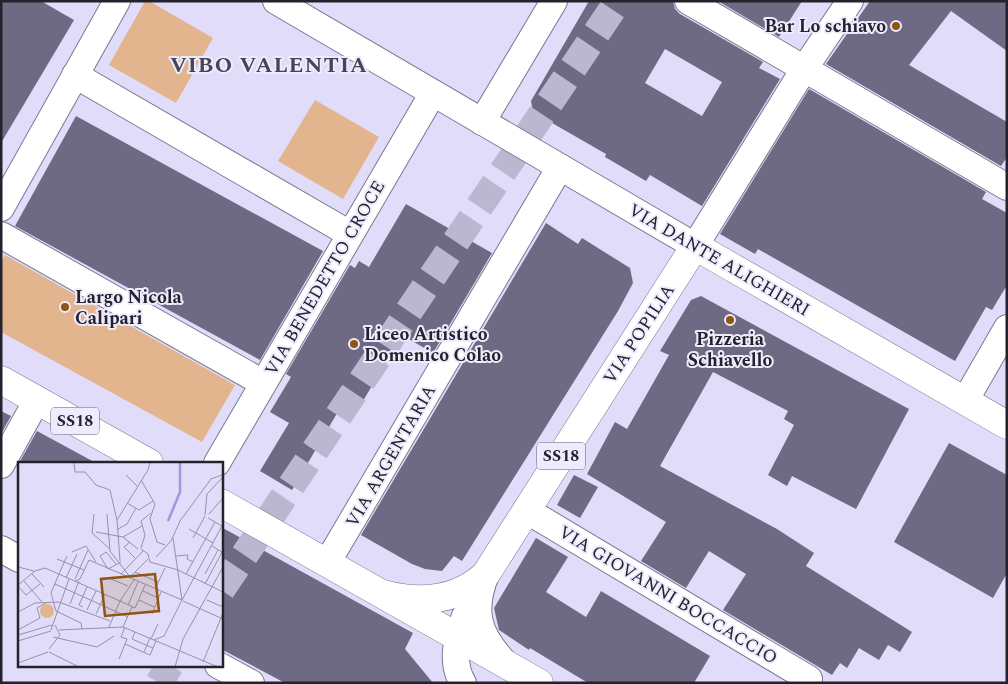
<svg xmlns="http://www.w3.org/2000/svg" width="1008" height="684" font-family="Spectral,serif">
<rect width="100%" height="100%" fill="#e1dcf9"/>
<g fill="#e3b58e">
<polygon points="145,1 149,1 213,38 176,103 109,65"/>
<polygon points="315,100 379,137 343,199 278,161"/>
<polygon points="5,255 235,385 202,442 1,332 1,262"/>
</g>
<g fill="#6e6a84" fill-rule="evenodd">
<polygon points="1,1 41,1 74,20 1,143"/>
<path d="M589 1H673L675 9 680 14 763 62 759 68 780 79 702 206 650 175 646 181 605 157 606 154 533 112 531 101ZM665 49 722 82 702 116 645 83Z"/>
<polygon points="718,1 802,1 779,37"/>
<polygon points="870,1 1007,1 1007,51 951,11 909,65 1007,122 1007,157 1001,166 826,64"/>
<polygon points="809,89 986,192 982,199 1007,213 1007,285 992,310 986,307 955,361 758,249 755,254 720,234"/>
<polygon points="76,116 323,251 260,360 15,226"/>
<polygon points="406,204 492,253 433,353 402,335 360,406 346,398 292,490 260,471 289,423 270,412 291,377 286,374 350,265 355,268 359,261 369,267"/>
<polygon points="546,223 578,244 582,238 630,268 633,283 618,311 462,561 454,556 442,571 425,569 412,564 361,535"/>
<polygon points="701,296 909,409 856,509 792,476 787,486 768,475 794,425 784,419 788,411 713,372 660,466 777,529 814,553 806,566 912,632 900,652 888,645 879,660 859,648 847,668 840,663 832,675 723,610 746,574 709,551 686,588 641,561 666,522 587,474 615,422 627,429 669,355 660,351 691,300"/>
<polygon points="1,411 11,416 1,434"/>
<polygon points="37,431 96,463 19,463"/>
<polygon points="949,443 1007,475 1007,573 993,598 894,542"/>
<polygon points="574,475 598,487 580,518 557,505"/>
<polygon points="221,527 413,633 405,649 433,683 285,683 221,649"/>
<polygon points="536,538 568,557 546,592 586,617 601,591 710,656 694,683 588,683 530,648 529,650 499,630 494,608"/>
</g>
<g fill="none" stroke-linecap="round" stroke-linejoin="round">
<g stroke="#bbb7d0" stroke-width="28" stroke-dasharray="28 14" stroke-linecap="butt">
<polyline points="221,590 618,1"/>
<polyline points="159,683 170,665"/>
</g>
<g stroke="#7b7791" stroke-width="28">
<g id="street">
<polyline points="276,1 695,246 804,69 850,1"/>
<polyline points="688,1 1007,187"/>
<polyline points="75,75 350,234"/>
<polyline points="482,122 554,1"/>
<polyline points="1,208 117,1"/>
<polyline points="1,235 263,383"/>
<polyline points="965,401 1007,328"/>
<polyline points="217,463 433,93"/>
<polyline points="1,465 37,400"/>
<polyline points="526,510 809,679"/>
<polyline points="1,549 19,559"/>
<polyline points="327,563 560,167"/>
<path d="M486 574C471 612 478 634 505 663"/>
<polyline points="218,665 251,683"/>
<path d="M463 683C450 663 457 637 465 616"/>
</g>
</g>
<g stroke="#7b7791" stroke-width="29">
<g id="primary">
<polyline points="1,380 149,463"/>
<polyline points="221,503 539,683"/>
<path d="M383 594C419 604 458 601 486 574L695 246 1007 425"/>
</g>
</g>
<use href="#street" stroke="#fff" stroke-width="26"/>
<use href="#primary" stroke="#fff" stroke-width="28"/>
</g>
<g fill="#905413" stroke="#eeebfd" stroke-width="2">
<circle cx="896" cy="26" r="5"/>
<circle cx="65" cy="307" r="5"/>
<circle cx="730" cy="320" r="5"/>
<circle cx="354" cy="344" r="5"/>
</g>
<g text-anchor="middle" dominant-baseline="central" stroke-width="4" stroke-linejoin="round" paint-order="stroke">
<g fill="#eeebfd" stroke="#615e6b" stroke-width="1">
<rect x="51" y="407.5" width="48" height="27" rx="4"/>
<rect x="537" y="442.5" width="48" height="27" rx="4"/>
</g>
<g font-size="16" font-weight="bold" fill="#24222d">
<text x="75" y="421">SS18</text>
<text x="561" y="456">SS18</text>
</g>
<g font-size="18" font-weight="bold" fill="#24222d" stroke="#eeebfd" text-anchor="start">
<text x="886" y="26" text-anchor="end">Bar Lo schiavo</text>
<text x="75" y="297">Largo Nicola<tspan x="75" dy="21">Calipari</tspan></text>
<text x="364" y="334">Liceo Artistico<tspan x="364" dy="21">Domenico Colao</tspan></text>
<text x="730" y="339" text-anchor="middle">Pizzeria<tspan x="730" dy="21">Schiavello</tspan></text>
</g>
<g font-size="18" fill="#24222d" stroke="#eeebfd">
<text transform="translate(719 260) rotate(30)">VIA DANTE ALIGHIERI</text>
<text transform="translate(325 278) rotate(-60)">VIA BENEDETTO CROCE</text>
<text transform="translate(639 334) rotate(-57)">VIA POPILIA</text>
<text transform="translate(391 456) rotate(-60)">VIA ARGENTARIA</text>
<text transform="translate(668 595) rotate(31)">VIA GIOVANNI BOCCACCIO</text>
</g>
<g font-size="22" font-weight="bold" letter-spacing="1" fill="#47435b" stroke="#eeebfd">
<text x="269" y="65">VIBO VALENTIA</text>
</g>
</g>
<g transform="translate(18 462)">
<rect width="205" height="205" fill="#e1dcf9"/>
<path d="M22 149a7 7 0 1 1 14 0a7 7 0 1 1-14 0Z" fill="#e3b58e"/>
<path fill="none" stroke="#a295d9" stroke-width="2.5" d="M150 59 162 30V0"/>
<path fill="none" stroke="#9592a7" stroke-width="1" d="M56 0 57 10H67L78 23 92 28 99 58 102 99M108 13 119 24M123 18 137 42 132 57 139 80 147 83M109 41 121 48 135 39M76 52 74 71 92 87M89 52 92 89 112 115M191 52 205 36M187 53 189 32 204 16M99 58 130 8 132 0M100 67 109 62 118 46M171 67 195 81M78 70 105 75 120 87M105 75 124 64M175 76 187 54M112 80 106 85 117 96M123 86 127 73 123 59 133 51M123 87 130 92 132 100 160 108 205 130M54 90 68 84 78 100M158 94 170 93 169 97 175 100M138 95 153 79 162 59 193 17 204 13 205 16M39 97 66 108M98 102 88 90 82 94 90 107 103 100M0 105 16 109M117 110 140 120M14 112 26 125M41 112 49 94M103 112 125 89M168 112 197 60M187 112 200 88M112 115 130 97M48 116 59 92M57 117 70 88M93 117 110 124M6 119 24 140M57 119 62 117 71 98 164 138 204 64 190 56M37 122 110 155M187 122 204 90 194 84M0 123 17 109 27 106 102 139 116 118M0 124 8 133 22 122M137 127 147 106M125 129 140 136M121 138 136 145M189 138 205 145M165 139 205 157M52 142 61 119M110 143 120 120M65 145 61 143 69 125M69 148 78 129M38 149 63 161 64 167M38 149 33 131 41 112M0 150 17 141 41 140 92 159M78 152 87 132M134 152 143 130M91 165 102 139 117 146 127 123M105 165 114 145M0 168 22 156 19 146 28 141M33 168 51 117M41 168 105 165 200 205M117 170 114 177 135 186M0 173 34 163M35 175 79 185 96 174M133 177 140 162M136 178 146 174 164 138 155 76M0 179 33 169M107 182 132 193M31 187 42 173 37 163M31 190 61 205M126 190 132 176M132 193 138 179M101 197 109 177 103 175 107 165M185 200 205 151M0 201 30 190M157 205 165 177 205 105"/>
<path fill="#905413" fill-opacity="0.15" stroke="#905413" stroke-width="2.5" d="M137 112 141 149 87 154 83 117Z"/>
<rect width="205" height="205" fill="none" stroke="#24222d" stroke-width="2.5"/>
</g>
<rect width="1008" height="684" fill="none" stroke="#24222d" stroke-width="5"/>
</svg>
